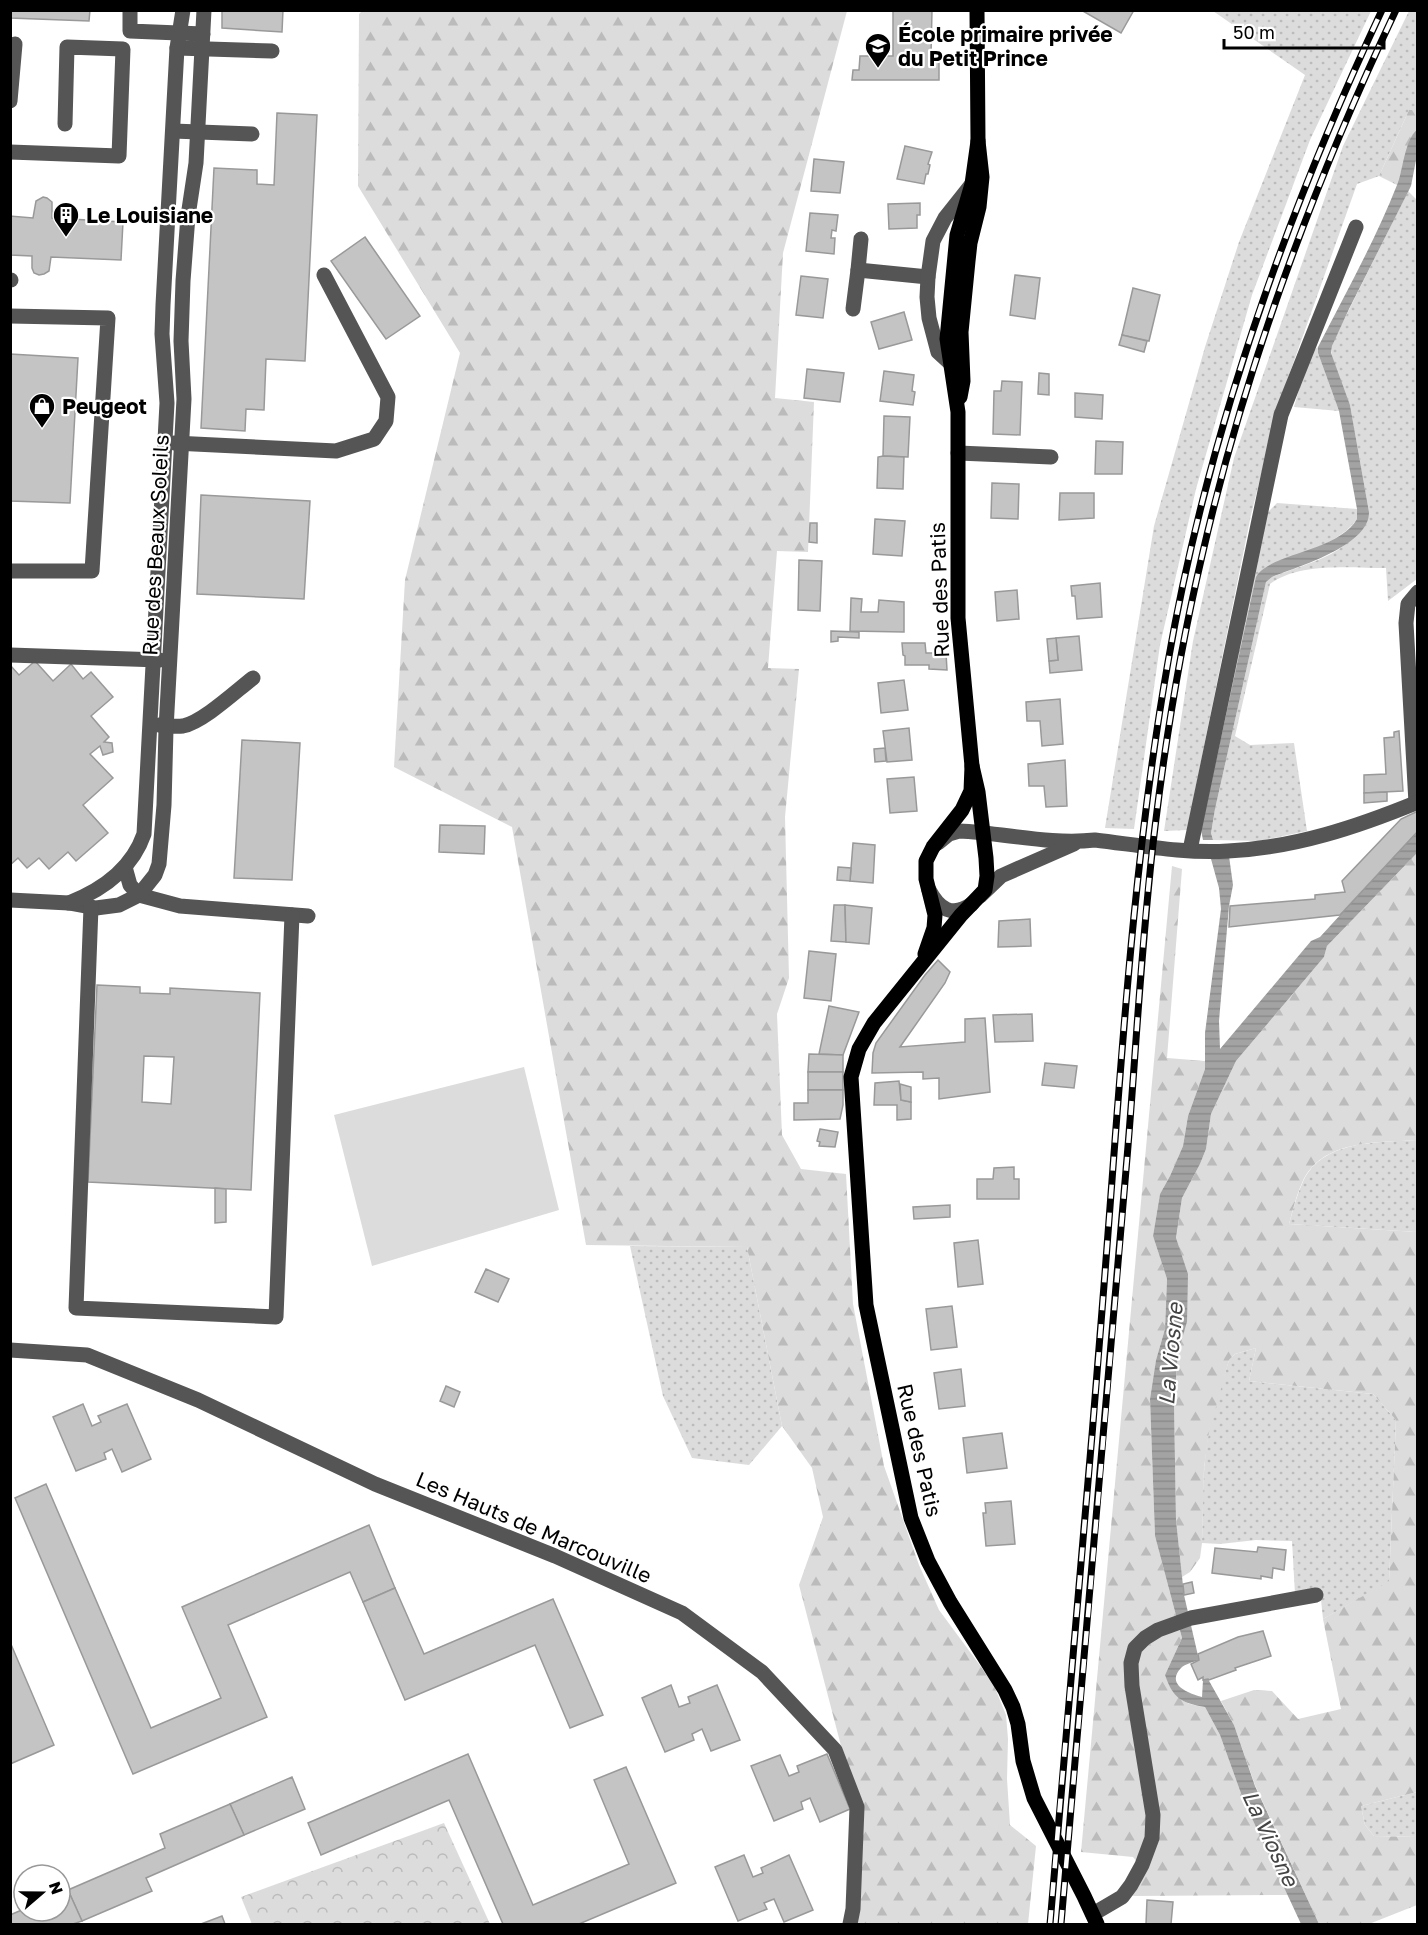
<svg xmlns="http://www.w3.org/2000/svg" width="1428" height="1935" font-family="'Golos Text',sans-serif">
<defs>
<pattern id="grass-dots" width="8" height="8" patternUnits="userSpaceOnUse" patternTransform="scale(1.5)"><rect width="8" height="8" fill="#dcdcdc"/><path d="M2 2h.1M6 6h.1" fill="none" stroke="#bbb" stroke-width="1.8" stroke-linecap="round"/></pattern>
<pattern id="forest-firs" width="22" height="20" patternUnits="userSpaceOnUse" patternTransform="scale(1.5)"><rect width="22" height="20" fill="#dcdcdc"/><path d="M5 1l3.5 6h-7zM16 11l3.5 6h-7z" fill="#bbb"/></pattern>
<pattern id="park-crowns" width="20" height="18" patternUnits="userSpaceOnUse" patternTransform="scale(1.5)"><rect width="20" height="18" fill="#dcdcdc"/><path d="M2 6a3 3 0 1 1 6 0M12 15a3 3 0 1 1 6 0" fill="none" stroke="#bbb"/></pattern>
<pattern id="water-rules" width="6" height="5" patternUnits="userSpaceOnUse" patternTransform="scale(1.5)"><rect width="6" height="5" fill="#a3a3a3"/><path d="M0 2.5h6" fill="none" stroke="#8b8b8b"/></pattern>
</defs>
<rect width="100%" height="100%" fill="#fff"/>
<g fill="url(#grass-dots)">
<polygon points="1213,11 1371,11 1310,140 1252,295 1196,489 1160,645 1134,829 1105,828 1154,526 1205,347 1239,242 1305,75"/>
<polygon points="1409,11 1417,11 1417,110 1409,110 1379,176 1357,184 1279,403 1251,515 1187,830 1164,831 1193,641 1234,458 1343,146"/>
<path d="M1408 191 1418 201 1417 579 1388 601 1386 568C1351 568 1299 562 1270 584L1235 736 1250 745 1294 743 1307 831 1259 841 1213 840 1211 833 1215 809 1266 582 1272 577C1290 570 1311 564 1329 555 1342 549 1369 528 1369 512L1350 405 1331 358 1332 346 1335 338Z"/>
<polygon points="1318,347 1318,353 1339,411 1294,407 1309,354"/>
<path d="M1277 503 1357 509V519C1340 544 1292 557 1265 568L1205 812 1266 514Z"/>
<path d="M1417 1140V1232L1289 1224C1293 1211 1296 1197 1302 1184 1321 1139 1377 1143 1417 1140Z"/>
<polygon points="630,1246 747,1247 782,1426 749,1465 692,1458 663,1396"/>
<path d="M1256 1348 1249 1381 1373 1394 1396 1420 1389 1582 1323 1619 1320 1590 1295 1594 1292 1541 1256 1540 1220 1544 1202 1543C1203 1505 1202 1468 1209 1431 1214 1407 1222 1383 1229 1360L1235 1354Z"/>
<polygon points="1417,1792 1417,1837 1374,1836 1365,1825 1361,1806"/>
</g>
<g fill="url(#forest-firs)">
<polygon points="362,11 847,11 783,253 775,398 814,402 808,552 777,551 768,668 799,669 785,817 789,978 777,1014 782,1135 801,1169 846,1174 853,1304 884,1466 919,1565 939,1610 993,1683 1006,1715 1008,1739 1007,1779 1010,1825 1036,1846 1028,1924 850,1924 857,1807 799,1585 823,1517 812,1468 782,1426 747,1247 586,1245 512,827 394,767 405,580 460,353 358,186 359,14"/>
<polygon points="1409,110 1417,110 1417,130 1410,140 1397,185 1379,176"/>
<path d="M1417 853V1140C1377 1143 1321 1139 1302 1183 1296 1196 1293 1210 1289 1224L1417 1232V1792L1361 1806 1365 1825 1374 1836 1417 1837V1905L1369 1924H1319L1255 1785 1234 1725 1221 1701 1254 1690 1272 1691 1298 1719 1341 1709 1323 1619 1389 1581 1396 1420 1373 1394 1249 1381 1256 1348 1235 1354 1229 1360 1209 1432 1204 1468 1202 1543 1200 1558 1190 1572 1182 1577 1176 1520 1174 1403 1178 1353 1187 1322 1176 1239 1182 1198 1200 1164 1206 1149 1211 1114 1236 1061 1324 957 1327 946Z"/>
<path d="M1172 866 1182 869 1167 1058 1205 1061V1069L1188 1116 1183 1146 1170 1176 1160 1194 1153 1236 1167 1279 1165 1329 1156 1360 1150 1399 1155 1536 1182 1638 1165 1675C1178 1697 1177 1703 1205 1707L1220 1735 1243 1799 1288 1895 1134 1896 1131 1895 1144 1870 1133 1857 1081 1852Z"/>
</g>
<polygon fill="url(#park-crowns)" points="444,1823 490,1924 252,1924 241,1897"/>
<polygon fill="#dcdcdc" points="524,1067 559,1210 372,1266 334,1115"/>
<g fill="url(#water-rules)">
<path d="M1417 130V155L1411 186 1349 309 1332 346 1331 353 1350 405 1369 512C1370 546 1296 567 1272 577L1266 582 1215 809 1211 833 1213 840H1203L1201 830 1256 577C1269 553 1338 552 1357 519V509L1339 411 1318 353V347C1345 294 1375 241 1397 185 1403 170 1405 139 1417 130Z"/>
<path d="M1417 831V853L1327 946 1324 957 1236 1061 1211 1114 1206 1149 1200 1164 1182 1198 1176 1238 1188 1274 1187 1322 1178 1353 1174 1403 1176 1520 1184 1595 1199 1660C1194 1662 1185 1664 1181 1668 1165 1685 1190 1694 1202 1697L1203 1680 1208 1679 1234 1725 1255 1786 1319 1924H1301L1243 1799 1220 1735 1205 1707C1181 1703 1173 1698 1165 1675L1182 1638 1155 1536 1150 1399 1156 1360 1165 1329 1167 1279 1153 1236 1160 1194 1170 1176 1183 1146 1188 1116 1205 1069V1033L1221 909 1219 888 1211 859 1229 856 1233 885 1229 906 1219 1021 1220 1049 1311 941 1320 937Z"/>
</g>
<g fill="#c4c4c4" stroke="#999" stroke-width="1.5" fill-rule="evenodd">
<polygon points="10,10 90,10 89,21 10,18"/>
<polygon points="222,10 283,10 282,32 222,28"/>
<polygon points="893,10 932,10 931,56 939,56 939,80 852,80 853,70 859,70 860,56 893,56"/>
<polygon points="1081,10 1134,10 1121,33"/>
<polygon points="277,113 317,115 305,361 266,359 264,410 246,409 245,431 201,428 214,168 257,170 257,184 274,185"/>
<polygon points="905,146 932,152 928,164 930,165 928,174 926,174 924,184 897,179"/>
<polygon points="814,159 844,162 840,193 811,191"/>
<polygon points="43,197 47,198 52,202 52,218 123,222 121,260 51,257 49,271 44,274 39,275 34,273 32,268 32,256 10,255 10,216 33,218 36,201"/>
<polygon points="920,203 920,215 917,215 917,228 889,229 888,204"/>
<polygon points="810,213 838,215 836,231 832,230 831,238 835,238 834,254 806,251"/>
<polygon points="365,237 420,316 386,339 331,261"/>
<polygon points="1015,275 1040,278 1035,319 1010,315"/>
<polygon points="801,276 828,279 823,318 796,315"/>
<polygon points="1133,288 1160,295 1149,341 1122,335"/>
<polygon points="904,312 912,340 879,349 871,322"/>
<polygon points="1122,335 1147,341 1144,352 1119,345"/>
<polygon points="10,354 78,358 70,503 10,501"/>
<polygon points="807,369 844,373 840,402 804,398"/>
<polygon points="884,371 914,375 912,391 915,392 913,405 880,401"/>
<polygon points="1039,373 1049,374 1049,395 1038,394"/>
<polygon points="1002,381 1022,382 1020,435 993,434 994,391 1001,391"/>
<polygon points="1075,393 1103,395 1102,419 1075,417"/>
<polygon points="884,416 910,417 908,457 883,456"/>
<polygon points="1096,441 1123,442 1122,474 1095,474"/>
<polygon points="883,456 904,457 903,489 877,488 878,457"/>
<polygon points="992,483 1019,484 1018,519 991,518"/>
<polygon points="1060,493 1094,493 1094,518 1059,520"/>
<polygon points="201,495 310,501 304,599 197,594"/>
<polygon points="875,519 905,521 902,556 873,554"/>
<polygon points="810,523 817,523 817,543 809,542"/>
<polygon points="799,560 822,561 820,611 798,610"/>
<polygon points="1100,583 1102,617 1077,619 1075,596 1072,596 1071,586"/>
<polygon points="1017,590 1019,619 997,621 995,592"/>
<polygon points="851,598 862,599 861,612 878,612 879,600 904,602 904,632 850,631"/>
<polygon points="831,631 859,632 859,638 838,637 838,641 831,642"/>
<polygon points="1079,636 1082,670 1050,673 1049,661 1058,660 1056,638"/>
<polygon points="1056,638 1058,660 1049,661 1047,639"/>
<polygon points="902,643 925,643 926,653 946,653 947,670 929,669 929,665 905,665 905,656 903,655"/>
<polygon points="35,661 53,681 71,664 83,679 91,672 113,697 91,716 109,737 104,742 112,743 113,752 103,755 100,746 90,754 113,778 83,805 108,833 76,861 68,852 49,869 39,858 27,868 18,858 10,865 10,665 19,675"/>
<polygon points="904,680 908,710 881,713 878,683"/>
<polygon points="1060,699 1063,744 1042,746 1040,721 1027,721 1026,702"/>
<polygon points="909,728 912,760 887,762 883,731"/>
<polygon points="1399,731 1403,791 1364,793 1364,775 1386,774 1384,738 1394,737 1394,732"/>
<polygon points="242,740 300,743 292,880 234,878"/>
<polygon points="885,748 886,761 875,762 874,749"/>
<polygon points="1065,760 1067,806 1046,807 1044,786 1029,786 1028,764"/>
<polygon points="914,777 917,811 890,813 887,779"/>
<polygon points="1387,792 1387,801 1364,803 1364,793"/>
<polygon points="1418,811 1418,831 1340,915 1229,927 1230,906 1315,899 1315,895 1345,892 1342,881 1401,819"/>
<polygon points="440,825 485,826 484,854 439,852"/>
<polygon points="853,843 875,845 873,883 850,881"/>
<polygon points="838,867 851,868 850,881 837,880"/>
<polygon points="834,905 845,905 846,942 831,941"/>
<polygon points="845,905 872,908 869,944 846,942"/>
<polygon points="1030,919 1031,946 998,947 999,921"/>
<polygon points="809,951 836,954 831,1001 804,998"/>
<polygon points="938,960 950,972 945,983 900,1047 965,1042 965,1019 985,1018 990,1092 939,1099 939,1078 923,1079 923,1072 872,1073 873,1053 876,1043 925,975"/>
<path d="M97 985 140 987V993L170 994V988L260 993 251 1190 88 1182ZM144 1056 174 1057 171 1104 142 1102Z"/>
<polygon points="829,1006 859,1012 843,1055 819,1054"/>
<polygon points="1032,1014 1033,1041 995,1042 993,1015"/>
<polygon points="809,1054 843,1055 843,1072 808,1072"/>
<polygon points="1045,1063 1077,1066 1074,1088 1042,1085"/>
<rect x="808" y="1072" width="35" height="18"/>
<polygon points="899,1081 901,1100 911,1102 911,1119 897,1120 897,1105 874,1105 875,1083"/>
<polygon points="900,1084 911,1087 911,1102 901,1100"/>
<polygon points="808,1090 843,1090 843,1105 840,1119 794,1120 794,1103 808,1103"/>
<polygon points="820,1129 838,1132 835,1147 819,1146 820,1142 817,1141"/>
<polygon points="1014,1167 1014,1179 1019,1179 1019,1199 977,1199 977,1179 993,1179 994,1168"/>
<polygon points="215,1188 226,1189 226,1222 215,1223"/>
<polygon points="950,1205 950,1217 914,1219 913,1207"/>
<polygon points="978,1240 983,1284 958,1287 954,1243"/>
<polygon points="486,1269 509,1279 498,1302 475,1292"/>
<polygon points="952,1306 957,1347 931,1350 926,1309"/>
<polygon points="961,1369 965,1406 939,1409 934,1373"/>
<polygon points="446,1386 460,1392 454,1407 440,1401"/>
<polygon points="83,1404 92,1426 101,1422 98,1416 127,1404 151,1459 122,1472 112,1449 104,1453 106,1459 76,1471 53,1417"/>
<polygon points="1002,1433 1007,1468 967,1473 963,1438"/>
<polygon points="46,1484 151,1728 221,1698 182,1607 369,1525 395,1588 363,1602 350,1572 228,1625 267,1717 133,1774 15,1498"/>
<polygon points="1011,1501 1015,1544 986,1546 983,1513 986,1513 985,1503"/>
<polygon points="1258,1547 1286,1550 1284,1570 1273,1568 1272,1578 1261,1576 1261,1579 1212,1573 1215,1548 1257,1552"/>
<polygon points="1192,1582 1194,1593 1184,1595 1183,1584"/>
<polygon points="395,1588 424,1654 553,1599 603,1715 570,1728 535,1645 405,1700 363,1602"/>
<polygon points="1263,1631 1271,1656 1235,1668 1236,1670 1209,1680 1208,1679 1203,1680 1203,1677 1198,1680 1191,1664 1199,1660 1198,1654 1238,1637"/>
<polygon points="10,1642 54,1745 10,1764"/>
<polygon points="671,1685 679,1707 690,1703 688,1697 717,1685 740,1740 711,1751 702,1729 692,1734 694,1740 665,1752 642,1698"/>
<polygon points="468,1754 533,1905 629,1864 594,1780 626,1767 676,1883 579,1924 503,1924 449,1800 321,1855 308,1823"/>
<polygon points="827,1754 850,1809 820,1822 810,1798 801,1802 803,1809 774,1821 751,1766 780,1755 789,1776 799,1772 797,1766"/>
<polygon points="292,1777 305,1809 244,1835 230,1804"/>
<polygon points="230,1804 244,1835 146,1878 152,1891 82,1921 68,1890 165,1848 160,1834"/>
<polygon points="744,1855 753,1877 763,1873 761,1868 789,1855 813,1910 784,1922 774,1899 764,1903 767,1909 738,1921 715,1867"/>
<polygon points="68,1890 82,1921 73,1924 10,1924 10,1915 24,1909 24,1911 60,1911 60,1893"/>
<polygon points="1147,1900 1173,1902 1171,1924 1146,1924"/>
<polygon points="222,1916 225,1924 201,1924"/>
</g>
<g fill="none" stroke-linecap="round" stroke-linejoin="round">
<g stroke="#555" stroke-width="15">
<polyline points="130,10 130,31 203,34"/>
<polyline points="177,48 272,51"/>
<polyline points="10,101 15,44"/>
<polyline points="173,131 252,134"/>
<polyline points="10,152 119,156 123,49 67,47 65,124"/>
<polyline points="858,270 861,239"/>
<polyline points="10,280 11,280"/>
<polyline points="853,309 858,270 928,277"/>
<polyline points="10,316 108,318 92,571 10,571"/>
<polyline points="950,363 938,352 929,318 927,297 928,277 933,241 945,218 972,184"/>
<polyline points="174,443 336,451 374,439 386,421 388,397 324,275"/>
<polyline points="958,453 1051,457"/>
<polyline points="10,655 160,660"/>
<path d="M159 725C167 726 175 727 183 726 203 722 236 691 253 678"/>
<polyline points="1416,803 1406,623 1408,604 1418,592"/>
<path d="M938 843 949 834 959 831C1005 833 1049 845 1095 840 1138 845 1185 854 1228 851 1294 848 1357 827 1418 802"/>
<polyline points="1190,850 1281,415 1356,227"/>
<polyline points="125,867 130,885 139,895 180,906 308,916"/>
<path d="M929 890C939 909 952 918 972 904"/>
<polyline points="980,896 1001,876 1074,844"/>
<polyline points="10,900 69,903 96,908 119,905 139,895 155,875 159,864 164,805 166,729 184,399 181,341 183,281 188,216 196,163 204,10"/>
<path d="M69 903C102 890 132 869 144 834L167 403 162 334 163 305 177 48 183 10"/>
<polyline points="91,907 76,1308 276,1317 292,915"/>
<polyline points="10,1350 87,1355 198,1400 375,1484 555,1556 682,1613 762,1672 835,1750 857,1807 853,1909 850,1924"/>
<polyline points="1093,1914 1122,1897 1131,1885 1142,1865 1152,1838 1153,1815 1132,1686 1131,1663 1135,1648 1145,1638 1158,1630 1191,1618 1316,1595"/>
</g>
<g stroke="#000" stroke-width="15">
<polyline points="960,397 963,381 961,332 968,261 970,243 979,207 982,177 978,141 977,10"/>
<polyline points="972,766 978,792 986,858 987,876 985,890 961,915 874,1023 859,1049 851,1077 866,1305 911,1518 928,1561 950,1602 1005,1690 1013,1707 1018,1724 1023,1761 1034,1798 1084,1896 1097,1924"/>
<polyline points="925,954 934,928 935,915 926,879 926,861 933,847 962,810 971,791 972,766 958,618 958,412 947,339 957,235 972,184 978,141"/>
</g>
<g stroke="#000" stroke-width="7">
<g id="rail">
<path d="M1050 1924C1067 1716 1087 1507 1103 1298 1120 1086 1131 872 1168 662 1207 436 1285 217 1382 10"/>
<path d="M1061 1924C1083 1673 1105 1422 1126 1170 1136 1056 1141 941 1155 827 1166 736 1181 645 1202 556 1245 368 1313 185 1396 10"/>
</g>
</g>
<use href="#rail" stroke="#fff" stroke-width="4.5" stroke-dasharray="14" stroke-linecap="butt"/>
</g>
<defs>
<g id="school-pin" transform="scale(1.35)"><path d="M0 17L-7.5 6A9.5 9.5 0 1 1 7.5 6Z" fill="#000" stroke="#fff"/><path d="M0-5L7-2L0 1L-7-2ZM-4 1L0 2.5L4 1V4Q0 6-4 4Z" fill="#fff"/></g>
<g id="building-pin" transform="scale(1.35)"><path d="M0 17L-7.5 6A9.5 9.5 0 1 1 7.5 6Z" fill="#000" stroke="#fff"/><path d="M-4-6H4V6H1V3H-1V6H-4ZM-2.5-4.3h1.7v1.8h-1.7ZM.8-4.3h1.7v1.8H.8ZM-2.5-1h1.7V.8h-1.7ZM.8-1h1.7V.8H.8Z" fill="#fff"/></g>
<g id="shop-pin" transform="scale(1.35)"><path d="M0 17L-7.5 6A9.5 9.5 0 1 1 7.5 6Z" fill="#000" stroke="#fff"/><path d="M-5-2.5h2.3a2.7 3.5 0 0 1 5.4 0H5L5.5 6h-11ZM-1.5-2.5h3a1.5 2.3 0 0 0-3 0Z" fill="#fff"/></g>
</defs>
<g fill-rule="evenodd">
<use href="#school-pin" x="878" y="46"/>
<use href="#building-pin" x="66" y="215"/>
<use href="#shop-pin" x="42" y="406"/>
</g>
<g text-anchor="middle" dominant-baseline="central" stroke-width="4.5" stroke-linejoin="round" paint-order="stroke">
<g font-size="21" font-weight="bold" fill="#000" stroke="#fff" text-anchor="start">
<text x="898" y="34">École primaire privée<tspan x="898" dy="24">du Petit Prince</tspan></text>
<text x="86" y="215">Le Louisiane</text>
<text x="62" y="406">Peugeot</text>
</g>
<g font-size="21" fill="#000" stroke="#fff">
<text transform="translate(155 545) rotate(-87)">Rue des Beaux Soleils</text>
<text transform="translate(939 590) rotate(-92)">Rue des Patis</text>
<text transform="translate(920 1450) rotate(77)">Rue des Patis</text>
<text transform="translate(534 1527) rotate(23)">Les Hauts de Marcouville</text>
</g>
<g font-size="22" font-style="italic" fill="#444" stroke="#fff">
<text transform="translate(1170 1354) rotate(-85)">La Viosne</text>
<text transform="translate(1271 1838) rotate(65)">La Viosne</text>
</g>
</g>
<rect width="1428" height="1935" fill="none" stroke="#000000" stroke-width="24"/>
<g transform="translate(42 1893) rotate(70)"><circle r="28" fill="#ffffff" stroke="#999999" stroke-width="1.5"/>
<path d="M0-4.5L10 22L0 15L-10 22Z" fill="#000000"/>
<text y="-9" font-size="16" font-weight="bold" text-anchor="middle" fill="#000000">N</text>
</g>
<path d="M1224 39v9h160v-9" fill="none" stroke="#000000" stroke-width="3"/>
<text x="1233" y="39" font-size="18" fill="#000000" stroke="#ffffff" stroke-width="4.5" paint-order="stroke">50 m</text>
</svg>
